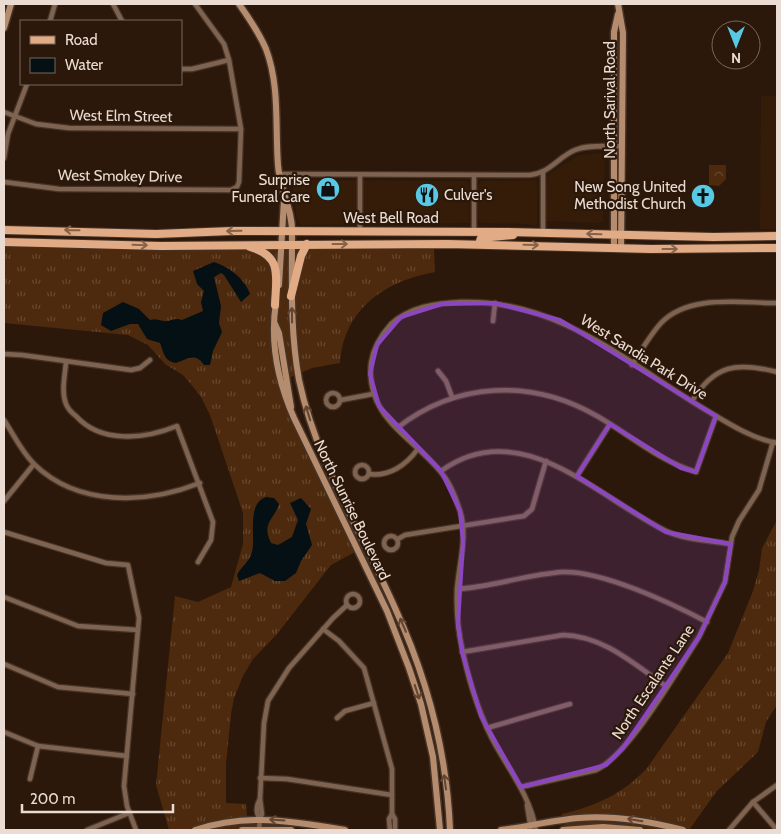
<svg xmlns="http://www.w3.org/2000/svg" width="781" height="834" font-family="Cabin,sans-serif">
<defs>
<pattern id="grass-tufts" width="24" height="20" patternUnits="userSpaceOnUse" patternTransform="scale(1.25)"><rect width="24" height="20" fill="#4d2a0d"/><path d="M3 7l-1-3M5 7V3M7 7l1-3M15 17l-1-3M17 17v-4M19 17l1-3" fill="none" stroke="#67482f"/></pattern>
<pattern id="park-crowns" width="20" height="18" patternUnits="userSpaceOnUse" patternTransform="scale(1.25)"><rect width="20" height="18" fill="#4d2a0d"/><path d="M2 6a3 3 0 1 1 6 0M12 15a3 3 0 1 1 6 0" fill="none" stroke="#67482f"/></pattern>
</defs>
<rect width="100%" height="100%" fill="#2b180a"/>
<g fill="#341c09">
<polygon points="761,96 777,96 777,229 760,229"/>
<polygon points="602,153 605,156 603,221 598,223 546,221 547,179 550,173 579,155"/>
<polygon points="300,180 466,181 469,183 469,223 301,225 297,219 292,181"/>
<polygon points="536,180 538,182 537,223 535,226 526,224 482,223 478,219 478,185 482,181"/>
</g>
<g fill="url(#grass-tufts)">
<path d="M4 246 299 250 313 247 434 249 435 272C386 281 344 308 340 363L312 368 277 383 292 422 355 552 331 565 277 634 253 659 243 676 234 698 231 714 226 764V803L246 804 247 817 296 819 295 830H169L156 785 175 596 198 602 231 587 243 544V513L210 415 201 397 190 383 183 375 165 364 148 345 128 335 4 323Z"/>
<path d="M777 520V705L766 722 758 752 716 792 689 830 668 824 666 830H566L562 814C596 806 623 794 647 768L728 653 753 591 759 570 762 548Z"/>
</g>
<polygon fill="url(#park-crowns)" points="709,165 726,165 726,179 719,186 709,185"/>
<g fill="#051014">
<path d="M214 262C229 267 245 279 250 294L241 302 224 275 221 273 214 277 221 306 219 323 222 332 213 351 210 365H204C196 352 187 359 176 363 164 361 164 353 160 343L147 339 138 324H130L111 331 101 325 103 313 123 302 139 309 150 320C156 319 158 320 164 321 171 322 174 317 182 320L203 311 201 302 204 291 197 284 193 271Z"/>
<path d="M266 497 274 498 279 504C274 520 261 523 271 543L278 545 292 537 298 520 290 503 301 498 311 509 306 524 312 545 301 561 296 573 285 581H275L260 573 239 581 237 575C241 567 250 561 252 552 256 537 246 504 266 497Z"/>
</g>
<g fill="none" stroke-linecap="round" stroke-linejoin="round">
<g stroke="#463326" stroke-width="7">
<g id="street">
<polyline points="113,4 122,21"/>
<polyline points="50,21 55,4"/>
<polyline points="181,69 192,69 229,60"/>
<polyline points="4,112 36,124 69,128 241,129"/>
<polyline points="4,158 8,134 27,84"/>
<path d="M279 174 530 175C550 173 558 157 575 150 589 144 607 147 622 146"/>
<polyline points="4,182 59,189 231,190 237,187 239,182 241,129 229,60 224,44 195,4"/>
<polyline points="360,232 360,175"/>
<polyline points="474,232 474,175"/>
<polyline points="543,233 543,172"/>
<polyline points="493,321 495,303"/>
<polyline points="4,354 22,355 131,370 140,368 150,360"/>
<path d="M66 362C65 376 61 391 66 404 68 409 72 413 76 416 101 444 145 439 177 426L213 522 211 540 198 562"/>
<path d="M632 365C641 351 650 335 661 323 689 294 740 303 777 303"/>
<polyline points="438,371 446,381 452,397"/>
<circle cx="333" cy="400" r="7"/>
<polyline points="341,400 373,394"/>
<path d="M692 401C715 364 737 362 777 372"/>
<path d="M4 420C14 435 21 451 34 464 78 507 147 504 200 483"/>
<path d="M397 428C456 382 531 378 597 416 630 435 659 461 696 472L716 416"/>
<circle cx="362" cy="472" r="7"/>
<path d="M441 471C520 414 596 496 664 530 680 539 712 541 731 544"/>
<path d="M369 474C389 477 406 465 417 450"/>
<polyline points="577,476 610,424"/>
<polyline points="4,501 34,464"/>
<polyline points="4,532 106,563 128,565 139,618 124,786 127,806 136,830"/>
<circle cx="391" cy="543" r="7"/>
<polyline points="398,539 405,535 524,516 532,509 546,461"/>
<path d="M457 589C493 587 528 574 563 572 603 571 671 603 707 622"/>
<circle cx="353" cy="601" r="7"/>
<polyline points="4,597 78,626 138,630"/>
<polyline points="323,629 339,641 364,668 392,769 392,814 395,819 395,830"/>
<path d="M462 652 563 635C604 636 634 664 667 687"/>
<polyline points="4,664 58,687 133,694"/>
<polyline points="337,718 345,711 374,703"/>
<polyline points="487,728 570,704"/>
<polyline points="4,732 38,746 127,756"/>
<polyline points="260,778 287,779 392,795"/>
<polyline points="30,779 38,746"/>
<path d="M521 787 596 770C629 755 677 671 699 637L725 582 732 537 739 521 759 490 773 442"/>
<polyline points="753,802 777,830"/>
<polyline points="527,805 531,830"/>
<path d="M260 819C255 812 256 806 260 799L264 723 268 701 289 668 333 618 347 605"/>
<polyline points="259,829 260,819 262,814 260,799"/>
<polyline points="87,830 129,813"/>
<polyline points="390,830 389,819 392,814"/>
<path d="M536 830C531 799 512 774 496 746 480 717 470 686 463 653 458 632 456 611 457 589 459 563 468 536 460 511 456 498 449 481 440 471 411 436 365 417 371 363 373 349 381 335 391 324 410 307 436 303 461 302 556 299 624 360 701 407 723 420 751 439 777 443"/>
<polyline points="729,830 753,802 777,785"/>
</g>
</g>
<g stroke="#463326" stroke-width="9">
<g id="secondary">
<path d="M239 4C249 18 259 33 266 49 280 86 275 127 278 165 279 188 293 210 292 233 292 282 290 331 299 380 316 461 362 533 395 608 427 678 447 754 450 830"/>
<polyline points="618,4 623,33 621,248"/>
<polyline points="4,28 11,4"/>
<polyline points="614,247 614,32 618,14"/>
<polyline points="279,285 284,200"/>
<path d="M276 302C270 341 278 382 294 418L387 611 409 668 421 704 433 757 440 830"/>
<polyline points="275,324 279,333 291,407"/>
<path d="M195 830C248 813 292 821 345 830"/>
<polyline points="242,830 291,830"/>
<path d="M501 830C527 827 553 820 579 818 614 815 648 821 683 830"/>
<polyline points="563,830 603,827 640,830"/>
</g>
</g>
<g stroke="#463326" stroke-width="10">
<g id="primary">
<polyline points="4,230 156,234 232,231 506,232 713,237 777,236"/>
<polyline points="4,242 161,246 447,244 651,249 777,248"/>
<polyline points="479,244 481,238 513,235"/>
<path d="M250 247C283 256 276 277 275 305"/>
<polyline points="291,296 301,256 307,244"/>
</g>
</g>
<use href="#street" stroke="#7e6351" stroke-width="4.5"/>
<use href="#secondary" stroke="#b68c6e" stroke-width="6"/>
<use href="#primary" stroke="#e1ab85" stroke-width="8"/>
</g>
<defs><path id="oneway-shaft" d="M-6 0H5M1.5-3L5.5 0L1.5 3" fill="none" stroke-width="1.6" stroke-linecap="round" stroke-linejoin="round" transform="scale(1.25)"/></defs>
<g stroke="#866248">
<use href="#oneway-shaft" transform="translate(72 230) rotate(-179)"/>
<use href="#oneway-shaft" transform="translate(234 231) rotate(179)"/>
<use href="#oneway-shaft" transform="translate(594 234) rotate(-178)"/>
<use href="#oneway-shaft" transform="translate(340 244)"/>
<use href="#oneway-shaft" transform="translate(140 245) rotate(2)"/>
<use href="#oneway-shaft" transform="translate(531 245) rotate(1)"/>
<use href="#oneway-shaft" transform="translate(670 249)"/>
</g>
<g stroke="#634632">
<use href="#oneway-shaft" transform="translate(292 315) rotate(-91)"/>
<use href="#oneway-shaft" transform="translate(308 413) rotate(-107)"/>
<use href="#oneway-shaft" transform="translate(403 625) rotate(-113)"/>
<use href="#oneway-shaft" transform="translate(417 692) rotate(72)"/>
<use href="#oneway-shaft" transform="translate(445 782) rotate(-98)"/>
<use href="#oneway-shaft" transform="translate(277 820) rotate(-176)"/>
<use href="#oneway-shaft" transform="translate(635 820) rotate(-171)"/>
</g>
<path fill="#8c46c2" fill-opacity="0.2" stroke="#8c46c2" stroke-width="4" stroke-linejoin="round" d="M495 303 560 320 716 416 696 472 681 468 610 424 577 476 666 532 731 544 725 582 699 637 623 748 606 765 521 787 481 716 462 652 458 624 463 543 460 511 441 471 379 406 370 374 377 345 401 317 442 304Z"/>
<defs>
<g id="shop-disc" transform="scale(1.25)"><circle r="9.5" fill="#59c8e5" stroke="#2b180a"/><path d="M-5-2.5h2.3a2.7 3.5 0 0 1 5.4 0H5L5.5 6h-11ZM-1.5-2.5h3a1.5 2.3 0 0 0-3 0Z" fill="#111"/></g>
<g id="restaurant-disc" transform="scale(1.25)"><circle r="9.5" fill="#59c8e5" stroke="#2b180a"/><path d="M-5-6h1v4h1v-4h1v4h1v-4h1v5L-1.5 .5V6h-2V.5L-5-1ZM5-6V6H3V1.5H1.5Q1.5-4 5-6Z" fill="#111"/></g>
<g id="church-disc" transform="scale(1.25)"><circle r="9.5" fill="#59c8e5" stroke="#2b180a"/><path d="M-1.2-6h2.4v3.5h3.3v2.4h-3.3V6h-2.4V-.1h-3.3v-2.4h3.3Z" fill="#111"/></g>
</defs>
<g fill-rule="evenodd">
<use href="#shop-disc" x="328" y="189"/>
<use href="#restaurant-disc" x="427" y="195"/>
<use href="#church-disc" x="703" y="196"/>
</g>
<g text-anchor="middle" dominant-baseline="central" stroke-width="4.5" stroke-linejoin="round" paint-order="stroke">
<g font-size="15" fill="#eadcd3" stroke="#2b180a">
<text transform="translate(610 100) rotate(-90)">North Sarival Road</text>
<text transform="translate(121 116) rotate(1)">West Elm Street</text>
<text transform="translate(120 176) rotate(1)">West Smokey Drive</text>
<text x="391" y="218">West Bell Road</text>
<text transform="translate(644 357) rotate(32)">West Sandia Park Drive</text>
<text transform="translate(352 510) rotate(64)">North Sunrise Boulevard</text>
<text transform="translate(653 682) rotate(-56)">North Escalante Lane</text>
</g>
<g font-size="15" fill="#eadcd3" stroke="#2b180a" text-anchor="end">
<text x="310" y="180">Surprise<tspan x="310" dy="17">Funeral Care</tspan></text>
<text x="686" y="187">New Song United<tspan x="686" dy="17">Methodist Church</tspan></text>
<text x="444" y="195" text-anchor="start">Culver's</text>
</g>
</g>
<rect width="781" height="834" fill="none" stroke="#eadcd3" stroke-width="10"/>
<rect x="20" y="20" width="162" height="65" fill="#2b180a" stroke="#77665a"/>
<rect x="30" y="36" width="25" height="8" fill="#e1ab85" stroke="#77665a"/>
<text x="65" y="45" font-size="15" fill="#eadcd3">Road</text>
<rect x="30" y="58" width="25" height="15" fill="#051014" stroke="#77665a"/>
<text x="65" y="70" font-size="15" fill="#eadcd3">Water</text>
<g transform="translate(736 45) rotate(180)"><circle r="24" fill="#2b180a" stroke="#77665a"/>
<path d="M0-4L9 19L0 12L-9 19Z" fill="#59c8e5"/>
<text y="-8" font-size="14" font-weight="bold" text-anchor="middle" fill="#eadcd3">N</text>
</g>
<path d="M22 804v8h151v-8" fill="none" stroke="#eadcd3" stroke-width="2.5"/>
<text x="30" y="804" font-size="15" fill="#eadcd3" stroke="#2b180a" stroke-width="4" paint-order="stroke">200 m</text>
</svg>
